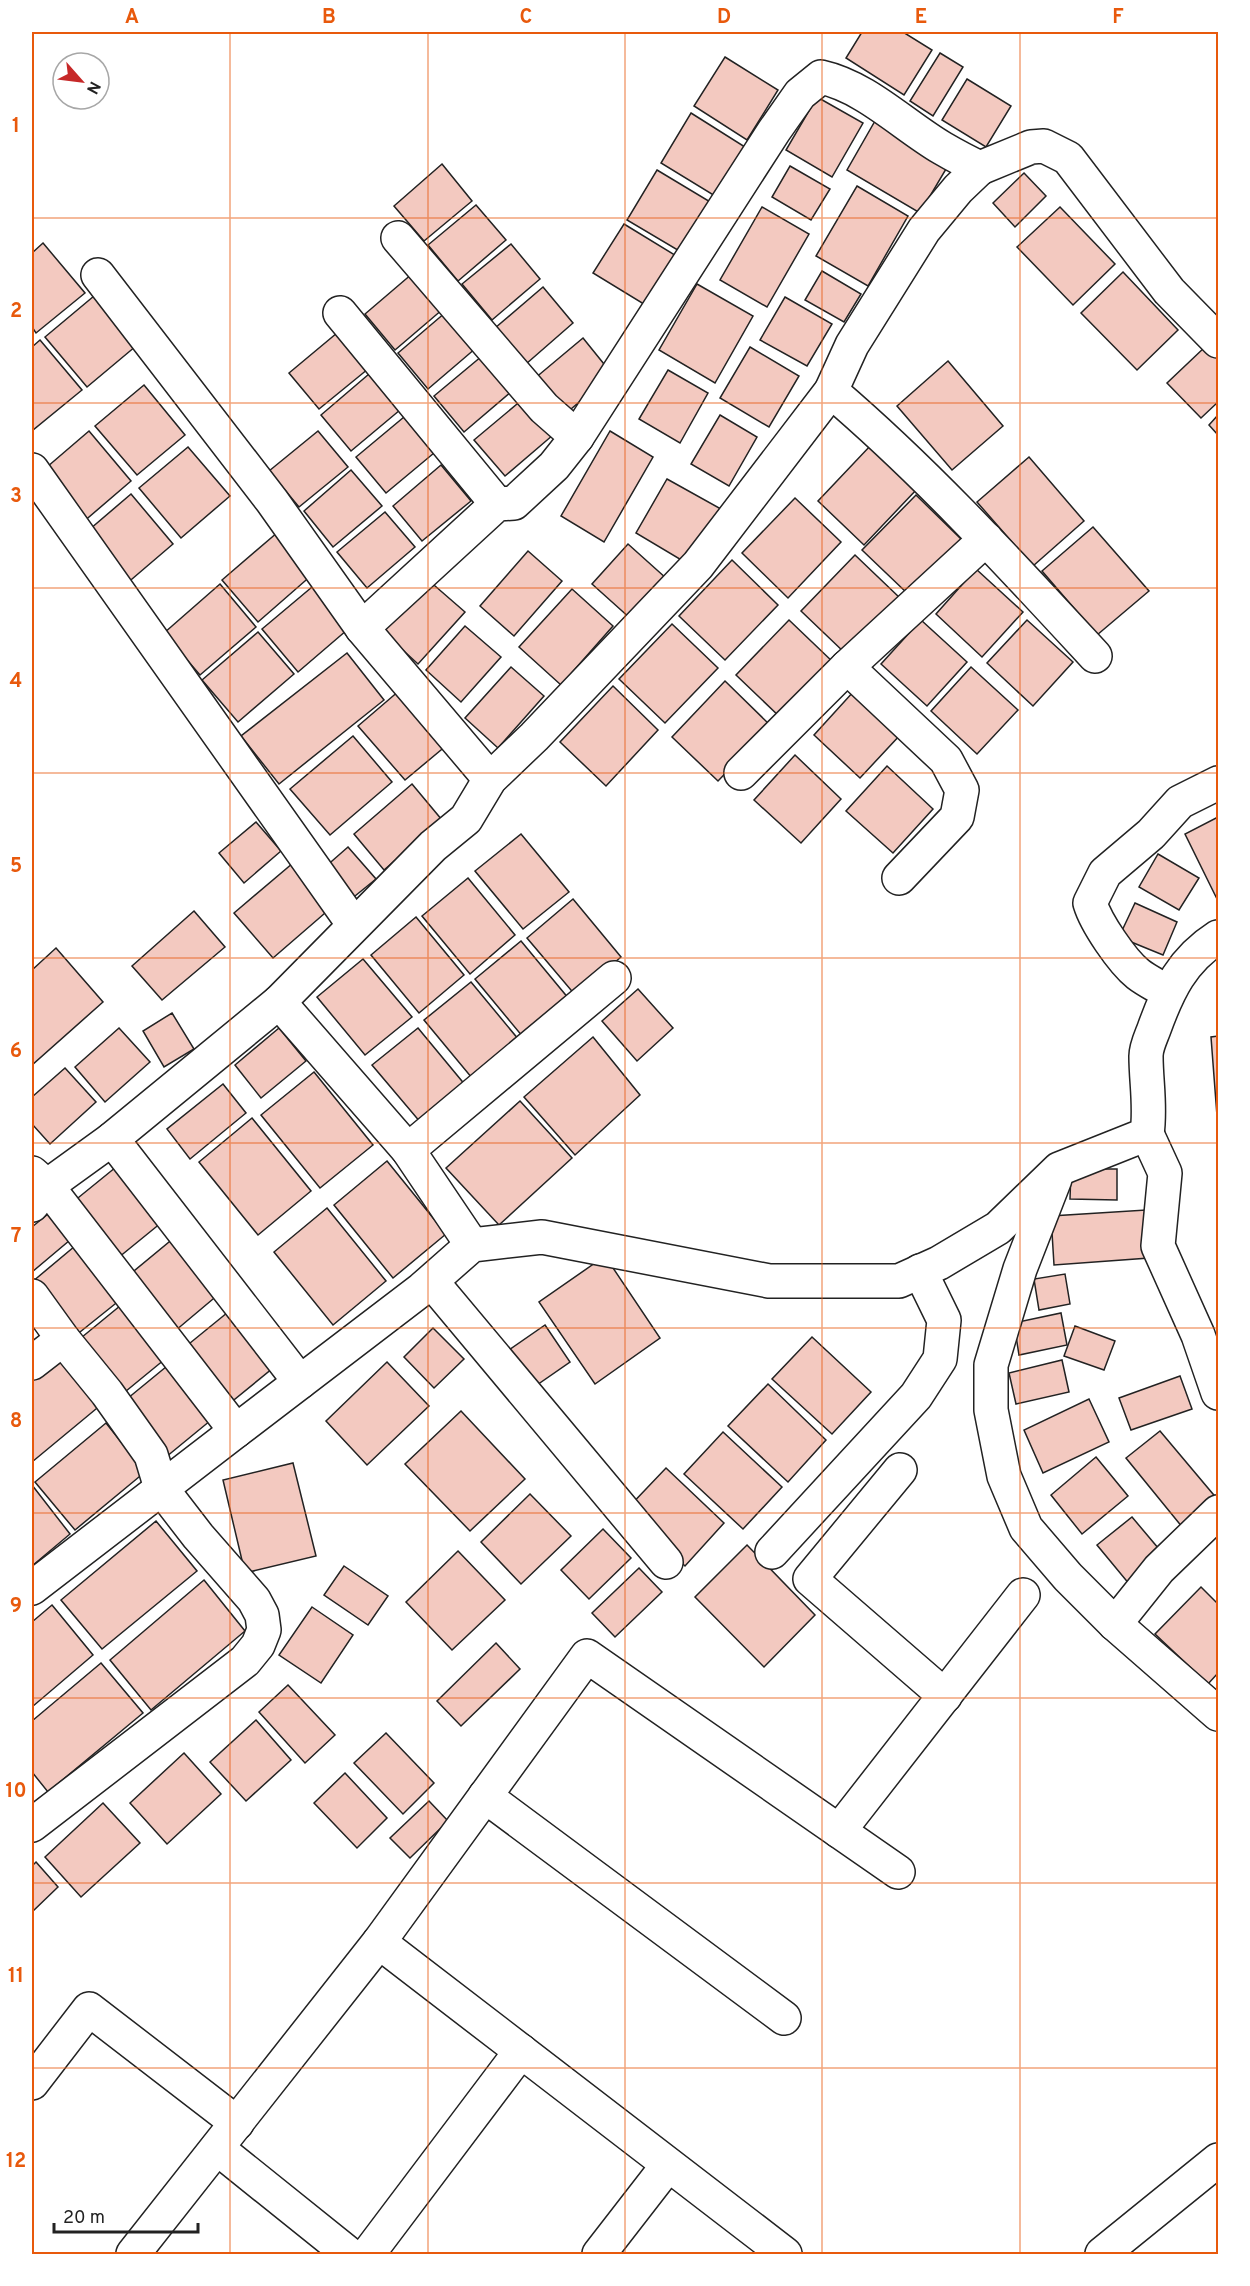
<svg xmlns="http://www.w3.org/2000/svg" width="1250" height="2286" font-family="Overpass,sans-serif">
<rect width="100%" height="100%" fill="#fff"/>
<g fill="#f3c9c0" stroke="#222" stroke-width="1.5">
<polygon points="862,32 903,32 932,50 904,95 846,58"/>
<polygon points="940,53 963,67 933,116 910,101"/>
<polygon points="725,57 778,90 747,140 694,106"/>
<polygon points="967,79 1011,106 986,147 942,120"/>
<polygon points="817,97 863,123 832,177 786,150"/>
<polygon points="691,113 745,147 715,196 661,163"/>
<polygon points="875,121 949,164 920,213 847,170"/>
<polygon points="442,164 472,201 424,241 394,206"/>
<polygon points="790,166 830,189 811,220 772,197"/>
<polygon points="657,170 712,203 681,252 627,220"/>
<polygon points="1024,173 1046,196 1015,227 993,203"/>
<polygon points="857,186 908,216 868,286 816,256"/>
<polygon points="476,205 506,240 458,281 428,245"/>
<polygon points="762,207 809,234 767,307 720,280"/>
<polygon points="1060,207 1115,264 1073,305 1017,247"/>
<polygon points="624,224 678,257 647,306 593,273"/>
<polygon points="43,243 85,293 36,333 32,327 32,253"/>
<polygon points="511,244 540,279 492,320 462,284"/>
<polygon points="822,271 861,294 844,322 805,300"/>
<polygon points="1123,272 1178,330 1137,370 1081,313"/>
<polygon points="413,273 443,309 395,350 365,314"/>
<polygon points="697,284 753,316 715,383 659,350"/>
<polygon points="543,287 573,323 526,364 495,328"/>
<polygon points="94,296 136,346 87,387 45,337"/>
<polygon points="785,297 832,324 807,366 760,340"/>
<polygon points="446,312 476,348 428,389 398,353"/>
<polygon points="337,333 368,369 319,409 289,373"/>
<polygon points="583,338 612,374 564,415 534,379"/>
<polygon points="40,340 82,390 33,430 32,428 32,347"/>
<polygon points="1206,346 1218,359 1218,402 1201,418 1167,383"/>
<polygon points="750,347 799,376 769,427 720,398"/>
<polygon points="482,356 512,391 464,432 434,396"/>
<polygon points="948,361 1003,426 952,470 897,406"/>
<polygon points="668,370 708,393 680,443 639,419"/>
<polygon points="369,374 400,410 351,451 321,415"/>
<polygon points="144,385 185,435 137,475 95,426"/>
<polygon points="523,399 553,435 505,476 474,440"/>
<polygon points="720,415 757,437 729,486 691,464"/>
<polygon points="1218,415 1218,435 1209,425"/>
<polygon points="404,417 434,453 386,493 356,457"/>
<polygon points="89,431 131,481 82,523 40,473"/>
<polygon points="318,431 348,467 299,507 269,471"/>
<polygon points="610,431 653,457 604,542 561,516"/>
<polygon points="871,445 917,489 864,545 818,501"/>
<polygon points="188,447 230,496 181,538 139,488"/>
<polygon points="1029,457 1084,521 1033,566 977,502"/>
<polygon points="441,465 471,501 422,541 393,506"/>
<polygon points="351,470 382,506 333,547 304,511"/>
<polygon points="667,479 721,509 688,564 636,533"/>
<polygon points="131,494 173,544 125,585 83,535"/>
<polygon points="916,495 961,539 908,594 862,550"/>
<polygon points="795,498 841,542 788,598 742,553"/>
<polygon points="385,512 415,547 367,588 337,552"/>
<polygon points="1093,527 1149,591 1097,635 1042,571"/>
<polygon points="278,532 313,574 258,622 222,580"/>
<polygon points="628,544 667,579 631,619 592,584"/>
<polygon points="528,551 562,581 514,636 480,606"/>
<polygon points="855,555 901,599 847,655 801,611"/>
<polygon points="732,560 778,605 725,660 679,616"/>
<polygon points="976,569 1023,612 982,657 936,614"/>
<polygon points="427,579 465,612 418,664 382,631"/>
<polygon points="318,582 354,624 298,672 262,629"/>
<polygon points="220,584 256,627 200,675 164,633"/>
<polygon points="572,589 613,626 561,685 519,647"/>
<polygon points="789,620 835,664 782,719 736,675"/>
<polygon points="921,620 967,662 927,706 881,664"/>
<polygon points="1027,620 1073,662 1033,706 987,663"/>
<polygon points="672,624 718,668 665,723 619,679"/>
<polygon points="465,626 501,657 461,702 426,670"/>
<polygon points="258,632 294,674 238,722 202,680"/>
<polygon points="347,653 384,700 279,784 241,736"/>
<polygon points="511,667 544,696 498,748 465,718"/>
<polygon points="971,667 1018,710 977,754 931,711"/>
<polygon points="725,681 771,726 718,781 672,737"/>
<polygon points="613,686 658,730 606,786 560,742"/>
<polygon points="400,690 447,745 405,780 358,726"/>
<polygon points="854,691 901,734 860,778 814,735"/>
<polygon points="353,736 392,782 330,835 290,789"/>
<polygon points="795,755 841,799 801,843 754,800"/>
<polygon points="887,766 933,809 893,853 846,811"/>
<polygon points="412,784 442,820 384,870 354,834"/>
<polygon points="1218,817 1218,901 1185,834"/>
<polygon points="256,822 281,851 244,883 219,853"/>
<polygon points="521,834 569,892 523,929 475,871"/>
<polygon points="348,847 376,879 350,900 324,868"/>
<polygon points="1158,854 1199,878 1179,910 1139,887"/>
<polygon points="293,863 332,907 273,958 234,913"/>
<polygon points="468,878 515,935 470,974 422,916"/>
<polygon points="573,899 621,957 576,996 527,938"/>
<polygon points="1135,903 1177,922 1163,955 1119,937"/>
<polygon points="194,911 225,947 162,1000 132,966"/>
<polygon points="416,917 464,975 419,1013 371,955"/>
<polygon points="521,941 569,999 523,1037 475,979"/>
<polygon points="56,948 103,1002 32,1065 32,970"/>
<polygon points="363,959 412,1017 365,1055 317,997"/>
<polygon points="471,982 519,1040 472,1078 424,1020"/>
<polygon points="638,989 673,1028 637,1061 602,1021"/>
<polygon points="172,1013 194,1049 164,1067 143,1031"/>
<polygon points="119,1028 150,1062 105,1102 75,1067"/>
<polygon points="279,1028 306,1061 261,1098 235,1065"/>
<polygon points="418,1028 466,1086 421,1123 372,1065"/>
<polygon points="1218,1036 1218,1116 1217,1116 1211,1037"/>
<polygon points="593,1037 640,1095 575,1155 524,1097"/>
<polygon points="65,1068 96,1102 50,1144 32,1124 32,1097"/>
<polygon points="314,1072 373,1145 320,1188 261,1115"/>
<polygon points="223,1084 246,1113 190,1159 167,1129"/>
<polygon points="520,1101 572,1158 499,1225 446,1168"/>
<polygon points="252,1118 311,1191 258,1235 199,1162"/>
<polygon points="137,1150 183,1205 113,1262 68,1206"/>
<polygon points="387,1161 446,1234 393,1278 334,1205"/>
<polygon points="1071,1169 1117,1169 1117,1200 1070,1199"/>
<polygon points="327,1208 386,1281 333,1325 274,1252"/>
<polygon points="54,1209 76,1235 32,1272 32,1227"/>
<polygon points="1146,1210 1149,1258 1054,1265 1051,1216"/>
<polygon points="192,1223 238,1278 169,1336 123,1280"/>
<polygon points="81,1241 125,1296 75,1336 32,1282"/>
<polygon points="605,1256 660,1338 595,1384 539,1302"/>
<polygon points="1065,1274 1070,1304 1039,1310 1034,1279"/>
<polygon points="249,1295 294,1351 224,1408 179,1352"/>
<polygon points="126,1301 170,1355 120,1396 76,1342"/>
<polygon points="1061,1313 1067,1345 1019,1355 1014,1323"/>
<polygon points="545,1325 570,1362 534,1387 509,1350"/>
<polygon points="1075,1326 1115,1341 1104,1370 1064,1356"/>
<polygon points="433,1328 464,1359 434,1388 404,1357"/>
<polygon points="812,1337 871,1392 832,1434 772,1379"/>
<polygon points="62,1356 102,1404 32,1462 32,1381"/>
<polygon points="1062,1360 1069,1392 1016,1404 1009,1373"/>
<polygon points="172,1362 216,1416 166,1457 122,1403"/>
<polygon points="387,1362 429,1406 367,1465 326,1421"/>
<polygon points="1180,1376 1192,1409 1131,1430 1119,1398"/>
<polygon points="768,1384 826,1440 788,1482 728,1426"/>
<polygon points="1089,1399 1109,1442 1043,1473 1024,1430"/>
<polygon points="461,1411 525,1479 470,1531 405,1464"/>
<polygon points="106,1423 145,1472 75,1530 35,1482"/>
<polygon points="1160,1431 1218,1500 1183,1528 1126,1458"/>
<polygon points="723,1432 782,1487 743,1529 684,1474"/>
<polygon points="1096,1457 1128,1496 1082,1534 1051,1495"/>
<polygon points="293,1463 316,1556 245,1573 223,1480"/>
<polygon points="666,1468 724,1523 685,1566 626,1510"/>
<polygon points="32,1485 70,1534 32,1566"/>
<polygon points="530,1494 571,1536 521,1584 481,1542"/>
<polygon points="1132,1517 1164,1555 1130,1585 1097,1545"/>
<polygon points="156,1521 197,1571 102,1649 61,1600"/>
<polygon points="603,1529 631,1558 589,1599 561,1570"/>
<polygon points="747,1545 815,1615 764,1667 695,1597"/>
<polygon points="458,1551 505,1600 452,1650 406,1602"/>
<polygon points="344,1566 388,1596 368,1625 324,1595"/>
<polygon points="639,1568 662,1592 615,1637 592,1613"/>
<polygon points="204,1580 245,1631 151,1710 110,1660"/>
<polygon points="1201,1587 1218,1604 1218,1673 1208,1684 1155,1634"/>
<polygon points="52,1605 93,1655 32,1707 32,1622"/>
<polygon points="312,1607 353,1635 321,1683 279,1655"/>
<polygon points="496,1643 520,1669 461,1726 437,1701"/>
<polygon points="101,1663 143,1713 48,1792 32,1772 32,1721"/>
<polygon points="288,1685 335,1735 305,1763 259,1712"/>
<polygon points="256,1720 291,1760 246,1801 210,1762"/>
<polygon points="386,1733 434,1783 403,1814 354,1763"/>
<polygon points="184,1753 221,1794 167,1844 130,1803"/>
<polygon points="345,1773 387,1818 357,1848 314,1803"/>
<polygon points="429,1801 448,1821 410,1858 390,1838"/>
<polygon points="103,1803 140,1843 81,1897 45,1857"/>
<polygon points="36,1862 58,1887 32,1912 32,1866"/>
</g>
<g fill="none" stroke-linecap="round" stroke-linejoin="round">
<g stroke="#222" stroke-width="36">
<g id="street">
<polyline points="980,168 1031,147 1044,146 1068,158 1169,291 1218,341"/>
<polyline points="98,275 272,501 362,628 490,779"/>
<polyline points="340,313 497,504"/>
<path d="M831 391C926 472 1010 564 1095 656"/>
<polyline points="32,470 354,925"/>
<polyline points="362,628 497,504 514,503 554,466 577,437 544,408 398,238"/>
<polyline points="847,667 946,760 962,790 957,817 899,878"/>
<polyline points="741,773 847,667 986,539"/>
<path d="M1167 992C1158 986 1147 981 1138 974 1122 961 1096 923 1090 903L1105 873 1151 834 1180 802 1218 783"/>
<polyline points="1147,1134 1165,1173 1158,1246 1198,1335 1218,1393"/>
<polyline points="112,1139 300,1382"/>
<polyline points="408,1150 614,978"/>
<path d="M32 1173 47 1186 236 1431 422 1289 472 1245 542 1237 769 1281H899L939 1263 998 1228 1059 1169 1147 1134C1151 1107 1146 1082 1146 1056 1146 1047 1151 1037 1154 1029 1168 990 1182 960 1218 937"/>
<polyline points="1055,1179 1020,1269 991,1365 991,1410 1004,1476 1026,1528 1068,1577 1115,1624 1218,1714"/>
<polyline points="32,1205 47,1186 112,1139 279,1002"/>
<path d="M472 1245 408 1150 279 1002 433 846 466 819 490 779 534 737 698 565 831 391 852 345 924 230 958 189 980 168C967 162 954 155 942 148 903 125 866 87 821 77L800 94 774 131 577 437"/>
<polyline points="432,1282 666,1562"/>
<polyline points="32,1296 63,1339 107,1393 151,1455 161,1488 198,1536 254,1600 262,1615 264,1630 258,1645 245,1661 32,1825"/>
<polyline points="32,1363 63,1339"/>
<polyline points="900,1470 810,1579 945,1696"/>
<polyline points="772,1552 916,1396 940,1359 944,1320 920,1271"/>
<polyline points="32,1588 236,1431"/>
<polyline points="1115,1624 1159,1569 1218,1512"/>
<polyline points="485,1796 784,2018"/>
<polyline points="839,1831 1023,1595"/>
<polyline points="379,1942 785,2254"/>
<polyline points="32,2083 89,2009 237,2123"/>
<polyline points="217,2148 349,2254"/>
<polyline points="133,2254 379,1942 587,1656 898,1872"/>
<polyline points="368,2254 521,2051"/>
<polyline points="599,2254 668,2165"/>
<polyline points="1102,2254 1218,2160"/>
</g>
</g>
<use href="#street" stroke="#fff" stroke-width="33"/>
</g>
<path fill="none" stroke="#e8590c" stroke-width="1.5" stroke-opacity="0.55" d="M230 32V2254M428 32V2254M625 32V2254M822 32V2254M1020 32V2254M32 218H1218M32 403H1218M32 588H1218M32 773H1218M32 958H1218M32 1143H1218M32 1328H1218M32 1513H1218M32 1698H1218M32 1883H1218M32 2068H1218"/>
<rect width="1250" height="2286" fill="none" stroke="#ffffff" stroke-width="66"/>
<g transform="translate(81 81) rotate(118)"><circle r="28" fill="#ffffff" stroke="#a7a7a7" stroke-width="1.5"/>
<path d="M0-4.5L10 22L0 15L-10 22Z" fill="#c62828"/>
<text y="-9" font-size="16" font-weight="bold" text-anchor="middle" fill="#222222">N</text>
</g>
<path d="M54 2223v9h144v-9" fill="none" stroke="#222222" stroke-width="3"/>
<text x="63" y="2223" font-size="18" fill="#222222" stroke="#ffffff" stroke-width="4.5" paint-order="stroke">20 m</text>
<rect x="33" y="33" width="1184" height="2220" fill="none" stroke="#e8590c" stroke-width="2"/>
<g font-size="20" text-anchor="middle" font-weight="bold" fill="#e8590c">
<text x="132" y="23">A</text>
<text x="329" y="23">B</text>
<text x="526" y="23">C</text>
<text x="724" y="23">D</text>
<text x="921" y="23">E</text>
<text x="1118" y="23">F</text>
<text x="16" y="132">1</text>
<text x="16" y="317">2</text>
<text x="16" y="502">3</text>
<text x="16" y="687">4</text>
<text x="16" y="872">5</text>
<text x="16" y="1057">6</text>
<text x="16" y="1242">7</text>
<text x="16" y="1427">8</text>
<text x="16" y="1612">9</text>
<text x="16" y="1797">10</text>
<text x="16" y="1982">11</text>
<text x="16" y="2167">12</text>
</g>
</svg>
